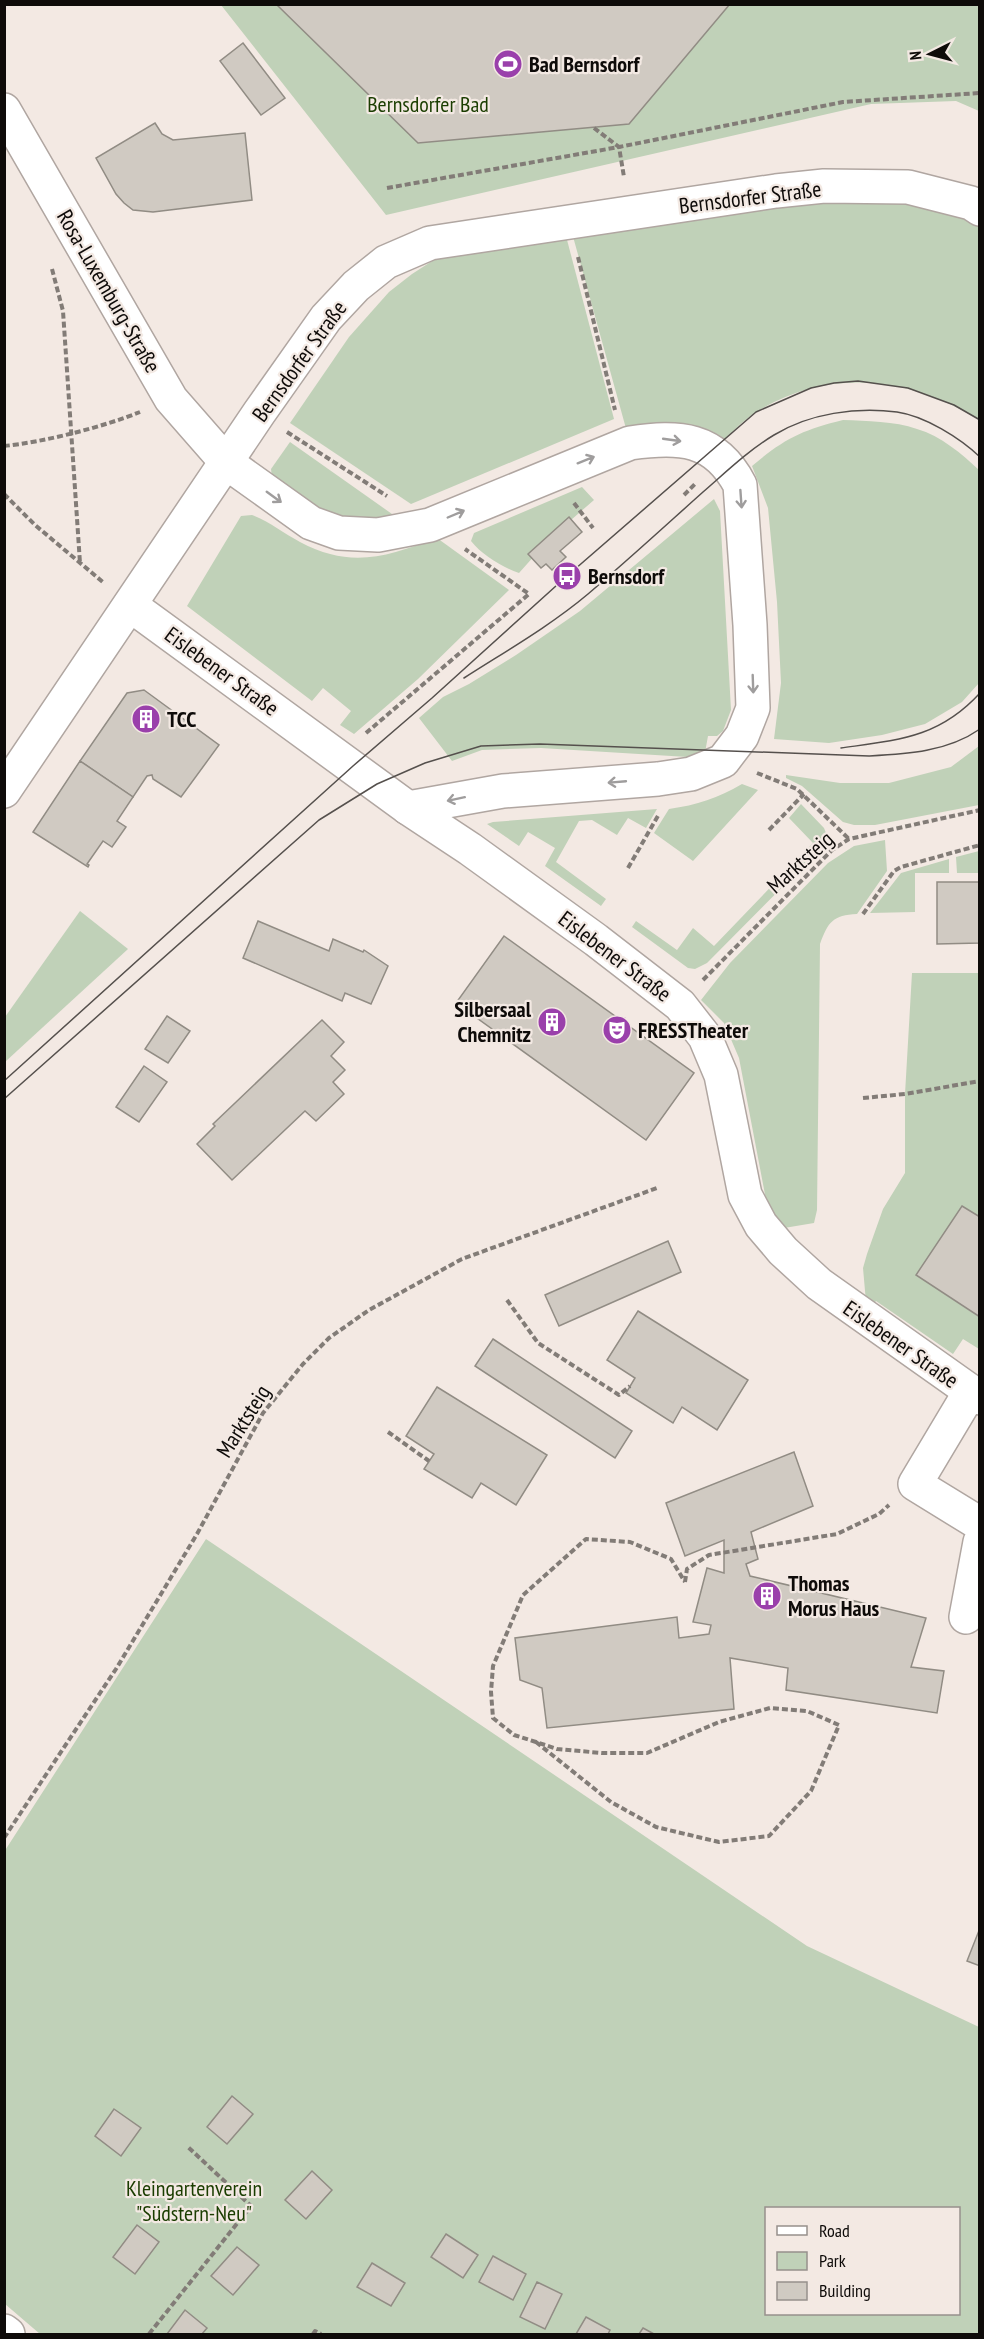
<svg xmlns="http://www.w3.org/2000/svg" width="984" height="2339" font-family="'PT Sans Narrow',sans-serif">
<rect width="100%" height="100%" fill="#f3e9e3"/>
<g fill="#c0d1b8" fill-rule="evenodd">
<polygon points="221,5 979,5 979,111 956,101 871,104 386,215"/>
<path d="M776 191 980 209 979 420C910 377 830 367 758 411 741 421 727 438 713 451L630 443 569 222Z"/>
<polygon points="566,236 614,419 411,504 290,423 349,337 389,292 412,274 440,256"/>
<path d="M843 420C867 421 894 421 917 429 941 436 962 454 979 470V683L962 702 925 724 882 735 829 743 774 739 781 683 777 602 768 508 752 466C784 439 802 430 843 420Z"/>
<polygon points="290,442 392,514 374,521 356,522 319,511 272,477 271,469"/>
<path d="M582 487 594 500 571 520 569 517 519 573C502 567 482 555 471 541L474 533Z"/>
<polygon points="714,499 720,511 731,710 723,731 717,736 708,736 704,758 541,748 482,750 452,761 419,718 443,697 469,684 516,655 580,611"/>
<path d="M252 515C270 522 283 533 300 542 351 569 386 557 437 538L509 590 418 679 354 734 340 725 351 711 323 688 312 701 187 606 241 516Z"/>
<polygon points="979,746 979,805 875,825 854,825 843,822 802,786 786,778 786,775 840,783 889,783 951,767"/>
<path d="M742 784 758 790 693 861 654 833 669 809C697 805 718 798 742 784Z"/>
<polygon points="801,804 824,828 826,833 824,845 707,963 695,969 688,968 632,927 636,921 677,950 693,928 714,946 813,843 789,818"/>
<polygon points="657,809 646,828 628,818 617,835 592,820 579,821 556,862 606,899 601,906 545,866 555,848 528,832 519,846 487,824 493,822"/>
<path d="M885 840 887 871 857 914C833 915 828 922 820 944L817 1210 814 1223 784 1228 767 1205 739 1058 724 1023 701 1000 730 963 828 863 854 846Z"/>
<polygon points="979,851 979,873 957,873 956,857"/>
<polygon points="949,859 949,873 915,873 915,912 870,913 901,873"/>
<polygon points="80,911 128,949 5,1062 5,1017"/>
<polygon points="912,973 979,973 979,1217 962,1206 916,1275 979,1317 979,1349 963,1339 953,1354 876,1301 872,1306 866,1302 863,1268 867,1254 883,1209 905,1173 905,1094"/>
<path d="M206 1539 807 1946 979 2027V2334H40L5 2304 4 1852ZM766 2208H958V2314H766Z"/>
</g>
<g fill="#d0cac2" stroke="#918c84" stroke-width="1.5">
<polygon points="276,4 730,4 629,124 418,143"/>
<polygon points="243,43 285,98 261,115 220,61"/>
<polygon points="155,123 162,134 173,140 245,133 252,200 153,212 133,210 124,203 116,194 96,158"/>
<polygon points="569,517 582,532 560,551 566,557 552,570 546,564 541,568 528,554"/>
<polygon points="144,690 219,745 181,797 153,779 152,775 147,776 133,797 80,761 127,693"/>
<polygon points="80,761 133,797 117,821 126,827 112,847 103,841 87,864 89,865 88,867 33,832"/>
<polygon points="937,882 980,882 980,943 937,944"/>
<polygon points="258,921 329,951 333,939 363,952 364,950 388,966 371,1004 345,993 342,1001 243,958"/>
<polygon points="504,936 694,1073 646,1140 456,1003"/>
<polygon points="167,1016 190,1031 168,1063 145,1049"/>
<polygon points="322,1020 344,1042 331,1056 345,1070 333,1082 344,1094 316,1121 305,1111 232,1180 197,1144 215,1126 213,1124"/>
<polygon points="144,1066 167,1082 139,1122 116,1107"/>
<polygon points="962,1206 980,1217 980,1317 916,1275"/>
<polygon points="668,1241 681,1272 559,1326 545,1295"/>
<polygon points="638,1311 748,1380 717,1430 682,1407 673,1423 626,1393 635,1378 607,1360"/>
<polygon points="493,1339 632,1431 615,1458 475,1366"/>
<polygon points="437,1387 547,1455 516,1505 481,1483 472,1498 424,1469 434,1454 406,1436"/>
<polygon points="794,1452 813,1506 751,1532 758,1559 746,1564 750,1576 926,1618 911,1667 944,1671 937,1713 786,1690 788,1668 730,1658 734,1709 547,1728 542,1688 520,1680 515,1638 677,1617 679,1638 709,1634 711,1625 693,1622 707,1568 724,1573 724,1540 685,1556 666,1503"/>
<polygon points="980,1928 980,1966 967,1961"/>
<polygon points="232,2096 253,2114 227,2144 207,2127"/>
<polygon points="114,2109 141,2128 121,2156 95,2136"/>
<polygon points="312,2171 332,2190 306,2219 285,2200"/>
<polygon points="137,2225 159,2242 135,2274 113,2257"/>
<polygon points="446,2234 478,2255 463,2278 431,2257"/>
<polygon points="237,2247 259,2265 233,2295 211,2276"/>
<polygon points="493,2256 526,2274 513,2300 479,2282"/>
<polygon points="372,2263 405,2283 391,2306 357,2287"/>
<polygon points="537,2282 562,2294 545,2329 520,2317"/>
<polygon points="185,2310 207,2328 202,2334 167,2334"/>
<polygon points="586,2317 610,2330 608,2334 576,2334"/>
<polygon points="643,2328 654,2334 639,2334"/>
</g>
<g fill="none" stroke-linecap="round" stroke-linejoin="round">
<g stroke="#b0a6a1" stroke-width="36">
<g id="minor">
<path d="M4 110 171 399 227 463 311 523 339 533 378 535 430 525 630 443C679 436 715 437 740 485L750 625 753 708 742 736 723 761 691 774 658 779 503 791 408 808"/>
<polyline points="130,605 408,808 470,849 596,940 680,1005 705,1037 721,1075 745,1195 761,1225 783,1251 819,1284 980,1398"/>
<polyline points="4,791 259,413 326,318 356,286 386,262 430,243 776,191 824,186 908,187 971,203 980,209"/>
<polyline points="970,1392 915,1484 980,1524"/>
<polyline points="966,1617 980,1542"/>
<polyline points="4,2331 8,2334"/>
</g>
</g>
<g stroke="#827c77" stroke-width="4" stroke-dasharray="6 3" stroke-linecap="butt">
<polyline points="594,128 619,147 624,177"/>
<polyline points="387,188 619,147 843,102 980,93"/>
<polyline points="578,257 615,410"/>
<polyline points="52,269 63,311 80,563"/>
<polyline points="287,432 387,496"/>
<path d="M4 446C44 442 103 427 140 412"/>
<polyline points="4,494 35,525 104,583"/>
<polyline points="684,495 695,484"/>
<polyline points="574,503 593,528"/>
<polyline points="366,733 529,594 465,549"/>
<polyline points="757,773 797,789 849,839"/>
<polyline points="769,830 804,794"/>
<polyline points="628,868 659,814"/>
<polyline points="863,914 894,871 901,867 980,845"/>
<polyline points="703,980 832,850 849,839 980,810"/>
<polyline points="863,1098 905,1094 980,1081"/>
<polyline points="507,1300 538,1343 619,1395 630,1386"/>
<polyline points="388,1432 429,1461"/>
<polyline points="685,1582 687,1569 709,1555 837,1534 879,1514 889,1505"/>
<polyline points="536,1742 611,1802 656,1827 719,1842 769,1836 811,1791 839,1725 807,1711 770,1708 719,1722 647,1753 602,1753 557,1749 536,1742 514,1735 493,1718 491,1692 493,1666 523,1595 586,1539 630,1542 671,1559 685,1582"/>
<polyline points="4,1838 116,1669 197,1534 263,1413 303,1364 329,1338 369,1310 462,1259 657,1188"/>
<polyline points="149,2334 251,2206 188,2147"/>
<polyline points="313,2334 315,2331 321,2334"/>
</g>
<use href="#minor" stroke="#fff" stroke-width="33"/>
<g stroke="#55504d" stroke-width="1.5">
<path d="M464 678C506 651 550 626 588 594 627 561 665 526 703 492 726 472 749 450 774 435 810 413 856 407 897 412 925 416 960 438 980 457"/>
<path d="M841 748C898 740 939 738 980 693"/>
<polyline points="4,1081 353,766 432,698 567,576 756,412 811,388 834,383 858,381 908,388 954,405 980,420"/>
<path d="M4 1099 319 820 377 784 425 763 481 746 540 744 869 756C907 754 947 752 980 729"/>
</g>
</g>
<defs><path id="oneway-shaft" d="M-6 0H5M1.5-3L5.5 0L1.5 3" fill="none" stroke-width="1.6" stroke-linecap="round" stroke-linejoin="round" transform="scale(1.5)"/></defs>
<g stroke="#9f9d9d">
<use href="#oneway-shaft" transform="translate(672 440) rotate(8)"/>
<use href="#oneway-shaft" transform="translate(586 460) rotate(-22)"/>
<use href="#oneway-shaft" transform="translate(274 497) rotate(36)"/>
<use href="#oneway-shaft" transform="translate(741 499) rotate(86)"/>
<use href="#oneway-shaft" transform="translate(456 514) rotate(-23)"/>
<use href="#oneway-shaft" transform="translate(753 684) rotate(88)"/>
<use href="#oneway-shaft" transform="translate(617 782) rotate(175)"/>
<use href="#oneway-shaft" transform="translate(456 799) rotate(168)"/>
</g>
<defs>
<g id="stadium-disc" transform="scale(1.5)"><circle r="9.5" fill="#9a40ab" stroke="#f3e9e3"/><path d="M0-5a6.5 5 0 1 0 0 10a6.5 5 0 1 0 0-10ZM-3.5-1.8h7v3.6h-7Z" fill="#fff"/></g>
<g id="bus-disc" transform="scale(1.5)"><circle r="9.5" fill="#9a40ab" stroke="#f3e9e3"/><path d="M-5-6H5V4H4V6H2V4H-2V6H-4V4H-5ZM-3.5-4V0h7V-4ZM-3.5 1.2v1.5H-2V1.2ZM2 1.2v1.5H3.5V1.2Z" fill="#fff"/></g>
<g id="building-disc" transform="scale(1.5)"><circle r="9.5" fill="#9a40ab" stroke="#f3e9e3"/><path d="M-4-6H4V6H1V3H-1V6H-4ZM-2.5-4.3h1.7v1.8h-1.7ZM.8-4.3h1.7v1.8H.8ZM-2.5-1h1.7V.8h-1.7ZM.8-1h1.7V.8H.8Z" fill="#fff"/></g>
<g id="theatre-disc" transform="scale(1.5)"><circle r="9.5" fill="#9a40ab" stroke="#f3e9e3"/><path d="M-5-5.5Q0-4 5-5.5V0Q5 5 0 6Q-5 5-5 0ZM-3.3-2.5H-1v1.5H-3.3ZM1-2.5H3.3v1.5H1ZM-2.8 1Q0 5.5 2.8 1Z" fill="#fff"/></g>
</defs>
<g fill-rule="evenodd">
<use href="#stadium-disc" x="508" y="64"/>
<use href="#bus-disc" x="567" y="576"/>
<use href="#building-disc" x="146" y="719"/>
<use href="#building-disc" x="552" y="1022"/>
<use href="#theatre-disc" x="617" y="1030"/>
<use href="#building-disc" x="767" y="1596"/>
</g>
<g text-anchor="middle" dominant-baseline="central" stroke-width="4.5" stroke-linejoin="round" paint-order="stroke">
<g font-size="22" font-weight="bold" fill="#0e0b09" stroke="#f3e9e3" text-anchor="start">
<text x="529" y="64">Bad Bernsdorf</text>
<text x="588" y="576">Bernsdorf</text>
<text x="167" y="719">TCC</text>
<text x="531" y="1009" text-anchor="end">Silbersaal<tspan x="531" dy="25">Chemnitz</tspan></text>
<text x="638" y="1030">FRESSTheater</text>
<text x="788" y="1583">Thomas<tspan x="788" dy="25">Morus Haus</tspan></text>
</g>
<g font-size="22" fill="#1a3d00" stroke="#f3e9e3">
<text x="428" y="104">Bernsdorfer Bad</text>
<text x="194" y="2188">Kleingartenverein<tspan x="194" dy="25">"Südstern-Neu"</tspan></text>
</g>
<g font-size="22" fill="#0e0b09" stroke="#f3e9e3">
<text transform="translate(750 197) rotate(-7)">Bernsdorfer Straße</text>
<text transform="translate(109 291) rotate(60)">Rosa-Luxemburg-Straße</text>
<text transform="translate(299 361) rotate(-54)">Bernsdorfer Straße</text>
<text transform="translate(222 671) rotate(36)">Eislebener Straße</text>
<text transform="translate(800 862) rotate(-42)">Marktsteig</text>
<text transform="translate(615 956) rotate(37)">Eislebener Straße</text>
<text transform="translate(901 1344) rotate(35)">Eislebener Straße</text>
<text transform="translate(243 1421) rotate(-58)">Marktsteig</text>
</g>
</g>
<rect width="984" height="2339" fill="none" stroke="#0e0b09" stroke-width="12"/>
<rect x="765" y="2207" width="195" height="108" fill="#f3e9e3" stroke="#97908c" stroke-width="1.5"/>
<rect x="777" y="2226" width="30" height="9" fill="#ffffff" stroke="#97908c" stroke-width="1.5"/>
<text x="819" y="2237" font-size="18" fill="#0e0b09">Road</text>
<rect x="777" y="2252" width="30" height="18" fill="#c0d1b8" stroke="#97908c" stroke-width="1.5"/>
<text x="819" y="2267" font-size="18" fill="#0e0b09">Park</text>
<rect x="777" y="2282" width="30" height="18" fill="#d0cac2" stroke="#97908c" stroke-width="1.5"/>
<text x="819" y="2297" font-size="18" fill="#0e0b09">Building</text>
<g transform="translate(930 54) rotate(264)" stroke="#f3e9e3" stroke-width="4.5" paint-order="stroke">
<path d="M0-4.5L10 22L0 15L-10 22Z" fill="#0e0b09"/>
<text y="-9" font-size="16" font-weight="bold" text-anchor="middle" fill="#0e0b09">N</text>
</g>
</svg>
